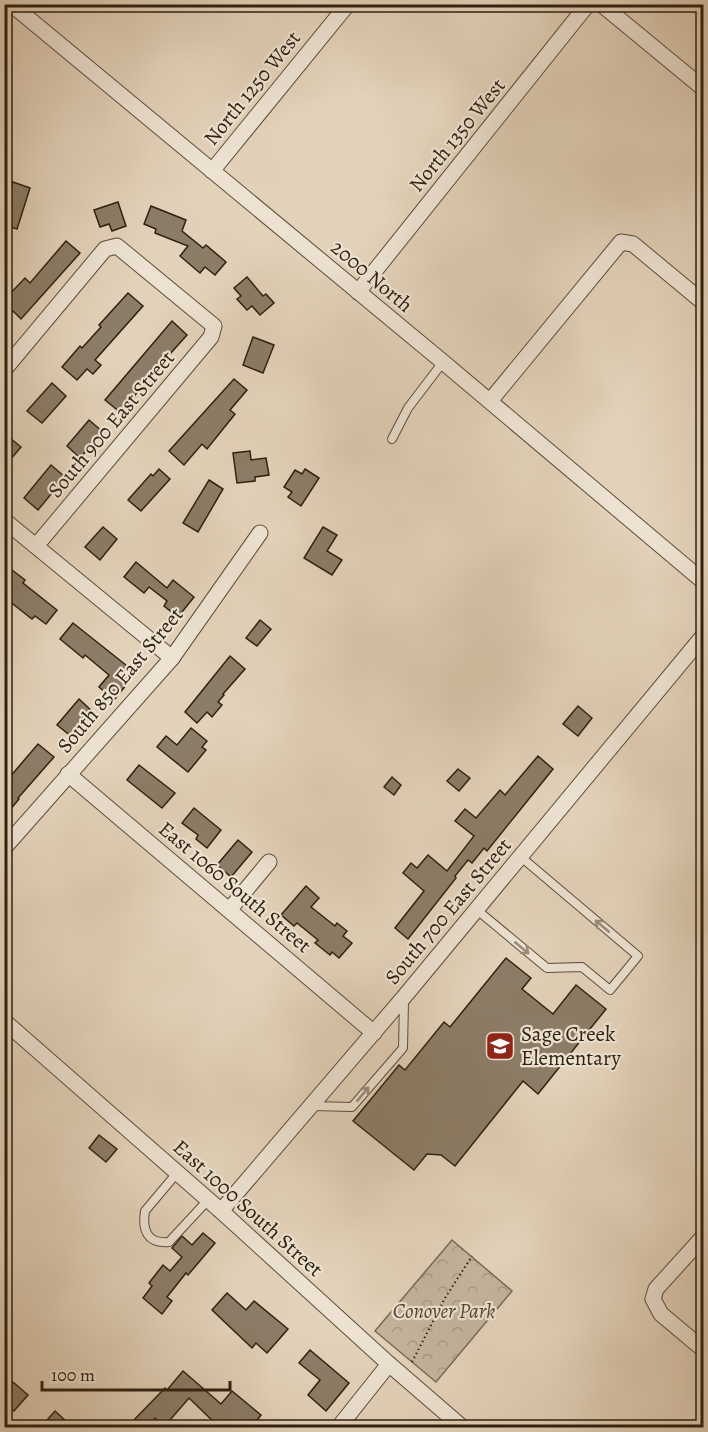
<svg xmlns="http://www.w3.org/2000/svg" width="708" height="1432" font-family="Alegreya,serif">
<defs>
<pattern id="forest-crowns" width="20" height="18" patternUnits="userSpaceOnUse" patternTransform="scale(1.5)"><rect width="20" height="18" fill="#c4b49d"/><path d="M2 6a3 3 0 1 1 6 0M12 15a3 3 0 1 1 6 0" fill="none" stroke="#a99a86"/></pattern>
</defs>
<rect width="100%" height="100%" fill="#e3d2ba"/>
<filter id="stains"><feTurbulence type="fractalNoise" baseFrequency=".00333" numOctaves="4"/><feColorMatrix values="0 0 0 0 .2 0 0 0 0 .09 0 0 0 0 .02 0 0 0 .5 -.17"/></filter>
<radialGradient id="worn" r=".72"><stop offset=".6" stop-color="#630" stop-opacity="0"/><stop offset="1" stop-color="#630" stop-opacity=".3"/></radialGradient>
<polygon fill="url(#forest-crowns)" stroke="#796a56" stroke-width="1.5" points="452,1240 512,1291 436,1382 375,1331"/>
<g fill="#8c7d68" stroke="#2e2110" stroke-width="1.5">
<polygon points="13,182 30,188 17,229 4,225 4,208"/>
<polygon points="118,202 126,226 112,231 109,224 100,227 94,210"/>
<polygon points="151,206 186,220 182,231 203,248 206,245 226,262 215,275 205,267 200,273 180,256 188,246 155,233 156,229 144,224"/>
<polygon points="66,241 80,253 21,319 13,311 4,320 4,300 25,278 30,283"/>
<polygon points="247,277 263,296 266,294 274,303 260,315 252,306 247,310 237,299 241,296 234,288"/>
<polygon points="128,293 143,306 95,360 101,365 93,374 87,369 77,380 62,367 80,346 82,348 101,327 99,325"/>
<polygon points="172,321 187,335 151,375 121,413 105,400"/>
<polygon points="253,337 274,345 263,373 243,365"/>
<polygon points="234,379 247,390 230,410 235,414 207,449 202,444 184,465 169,451"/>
<polygon points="52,383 66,396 42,423 27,411"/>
<polygon points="89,420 103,432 80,458 67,446"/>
<polygon points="4,433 21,447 4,467"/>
<polygon points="250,451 251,460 266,458 269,475 255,477 255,481 237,483 233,453"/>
<polygon points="51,465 65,477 38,510 24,498"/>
<polygon points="159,469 170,479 141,511 128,500 151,474 153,476"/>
<polygon points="305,469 319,478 301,506 288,497 292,492 284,487 295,470 302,474"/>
<polygon points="209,480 223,489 198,532 183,523"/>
<polygon points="103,527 117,539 100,560 85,547"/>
<polygon points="323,527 337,535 327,551 342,560 332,575 304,558"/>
<polygon points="136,562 167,588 173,580 194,597 178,617 164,606 167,601 149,587 144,593 124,577"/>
<polygon points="4,564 25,580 23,583 57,610 46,624 35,616 32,619 4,597"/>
<polygon points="260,620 271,629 257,646 246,638"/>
<polygon points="73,623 136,673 114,700 99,687 109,675 85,655 83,658 60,639"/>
<polygon points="230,656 245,669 223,694 224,695 218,702 222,705 212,717 207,712 197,723 185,712"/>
<polygon points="79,699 93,712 72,737 57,725"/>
<polygon points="578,706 592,718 578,736 563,724"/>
<polygon points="191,728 207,741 202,747 206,750 188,772 157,747 166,736 177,745"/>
<polygon points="38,744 54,757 18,798 19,799 4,817 4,790 12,781 9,778"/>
<polygon points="538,756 553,769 487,851 484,848 472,863 468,860 455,876 456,878 408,939 395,928 424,891 403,873 411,863 417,868 428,855 447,871 474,836 455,821 465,809 476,818 500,790 505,795"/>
<polygon points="139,765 175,793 162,808 127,780"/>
<polygon points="458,769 470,778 459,791 447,781"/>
<polygon points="392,777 401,785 394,795 384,787"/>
<polygon points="194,808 221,830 207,848 196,839 198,835 182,823"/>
<polygon points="238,840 252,852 231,877 217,865"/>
<polygon points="306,886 319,898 311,907 335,926 337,923 347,931 343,936 352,943 339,958 332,952 330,955 315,943 318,940 297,923 294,926 281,915"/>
<polygon points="506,958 531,978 522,989 553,1014 576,985 606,1009 538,1094 523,1081 455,1166 441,1155 427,1154 414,1170 353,1121 399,1065 405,1070 444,1022 450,1027"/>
<polygon points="99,1135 117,1149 106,1162 89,1148"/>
<polygon points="203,1233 215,1243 188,1275 186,1273 167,1297 172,1301 162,1314 143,1298 152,1286 149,1283 163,1265 170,1271 182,1257 172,1248 182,1236 192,1245"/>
<polygon points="227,1293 246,1310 254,1301 288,1329 267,1353 256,1343 252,1348 212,1310"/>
<polygon points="310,1350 349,1383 326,1411 308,1395 320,1380 299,1363"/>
<polygon points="183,1371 221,1404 232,1391 261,1415 251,1428 220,1428 189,1398 164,1427 155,1418 147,1428 138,1428 132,1422 165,1388 167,1390"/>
<polygon points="13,1382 28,1395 14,1411 4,1403 4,1393"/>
<polygon points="55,1411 67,1422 62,1428 40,1428"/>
</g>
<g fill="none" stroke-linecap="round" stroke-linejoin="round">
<g stroke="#5b4d3a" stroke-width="10">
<g id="lane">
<polyline points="392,439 408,408 443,362"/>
<polyline points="477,910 547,968 582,967 610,990 638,956 521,857"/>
<polyline points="312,1106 352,1107 403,1048 404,1001"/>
<path d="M177 1173 145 1211C142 1230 147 1244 169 1242L208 1200"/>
</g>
</g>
<g stroke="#5b4d3a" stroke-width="17">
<g id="street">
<polyline points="11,4 443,362 704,582"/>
<polyline points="601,4 704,89"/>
<polyline points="212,171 348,4"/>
<polyline points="358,292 588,4"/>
<polyline points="4,370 105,249 117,246 214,326 211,337 36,546"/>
<polyline points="490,401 621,242 633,244 704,303"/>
<polyline points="4,520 172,658"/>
<polyline points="68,774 374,1033"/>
<polyline points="4,848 172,658 260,533"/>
<polyline points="230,909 269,862"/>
<polyline points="4,1021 221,1211 389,1364 463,1428"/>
<polyline points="221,1211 404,997 704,635"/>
<polyline points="704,1236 656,1289 653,1299 661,1314 704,1350"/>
<polyline points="338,1428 389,1364"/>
</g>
</g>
<polyline stroke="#2e2110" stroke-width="2" stroke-dasharray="1.5 3" stroke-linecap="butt" points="412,1362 445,1298 472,1256"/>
<use href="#lane" stroke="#ede2d2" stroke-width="8"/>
<use href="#street" stroke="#ede2d2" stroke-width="15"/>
</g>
<defs><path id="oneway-shaft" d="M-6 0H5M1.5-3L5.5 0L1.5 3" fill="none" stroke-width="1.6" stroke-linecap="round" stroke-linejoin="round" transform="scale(1.5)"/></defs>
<g stroke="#978b7b">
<use href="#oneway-shaft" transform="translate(602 926) rotate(-140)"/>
<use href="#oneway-shaft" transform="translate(522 948) rotate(40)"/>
<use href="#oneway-shaft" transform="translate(363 1094) rotate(-50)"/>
</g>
<defs>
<g id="school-square" transform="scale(1.5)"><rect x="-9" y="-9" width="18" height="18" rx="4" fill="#8f2418" stroke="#ede2d2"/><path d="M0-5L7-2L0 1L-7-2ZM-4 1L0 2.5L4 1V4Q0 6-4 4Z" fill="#fff"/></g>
</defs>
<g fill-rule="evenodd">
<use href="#school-square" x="500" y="1046"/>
</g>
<g text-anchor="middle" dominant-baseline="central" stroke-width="4.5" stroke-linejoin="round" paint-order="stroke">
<g font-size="21" fill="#2e2110" stroke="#ede2d2">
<text transform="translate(252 88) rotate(-51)">North 1250 West</text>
<text transform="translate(457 135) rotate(-51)">North 1350 West</text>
<text transform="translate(372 276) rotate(40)">2000 North</text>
<text transform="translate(111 424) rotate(-50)">South 900 East Street</text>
<text transform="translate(120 680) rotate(-50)">South 850 East Street</text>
<text transform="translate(235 887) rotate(40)">East 1060 South Street</text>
<text transform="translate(448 911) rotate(-50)">South 700 East Street</text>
<text transform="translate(248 1208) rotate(42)">East 1000 South Street</text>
</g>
<g font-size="21" fill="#2e2110" stroke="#ede2d2" text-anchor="start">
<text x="521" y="1034">Sage Creek<tspan x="521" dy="24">Elementary</tspan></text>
</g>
<g font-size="21" font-style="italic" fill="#544633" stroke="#ede2d2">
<text x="444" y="1311">Conover Park</text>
</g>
</g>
<rect width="708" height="1432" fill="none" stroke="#e3d2ba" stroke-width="24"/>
<rect x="6" y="6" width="696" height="1420" fill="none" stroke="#2e2110" stroke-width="3"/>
<rect x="12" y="12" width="684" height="1408" fill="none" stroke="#2e2110" stroke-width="1.5"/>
<path d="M42 1381v9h188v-9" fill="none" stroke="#2e2110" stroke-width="3"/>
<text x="51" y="1381" font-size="18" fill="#2e2110" stroke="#ede2d2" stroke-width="4.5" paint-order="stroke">100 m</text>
<rect width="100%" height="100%" filter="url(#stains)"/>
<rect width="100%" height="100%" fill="url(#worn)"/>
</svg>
